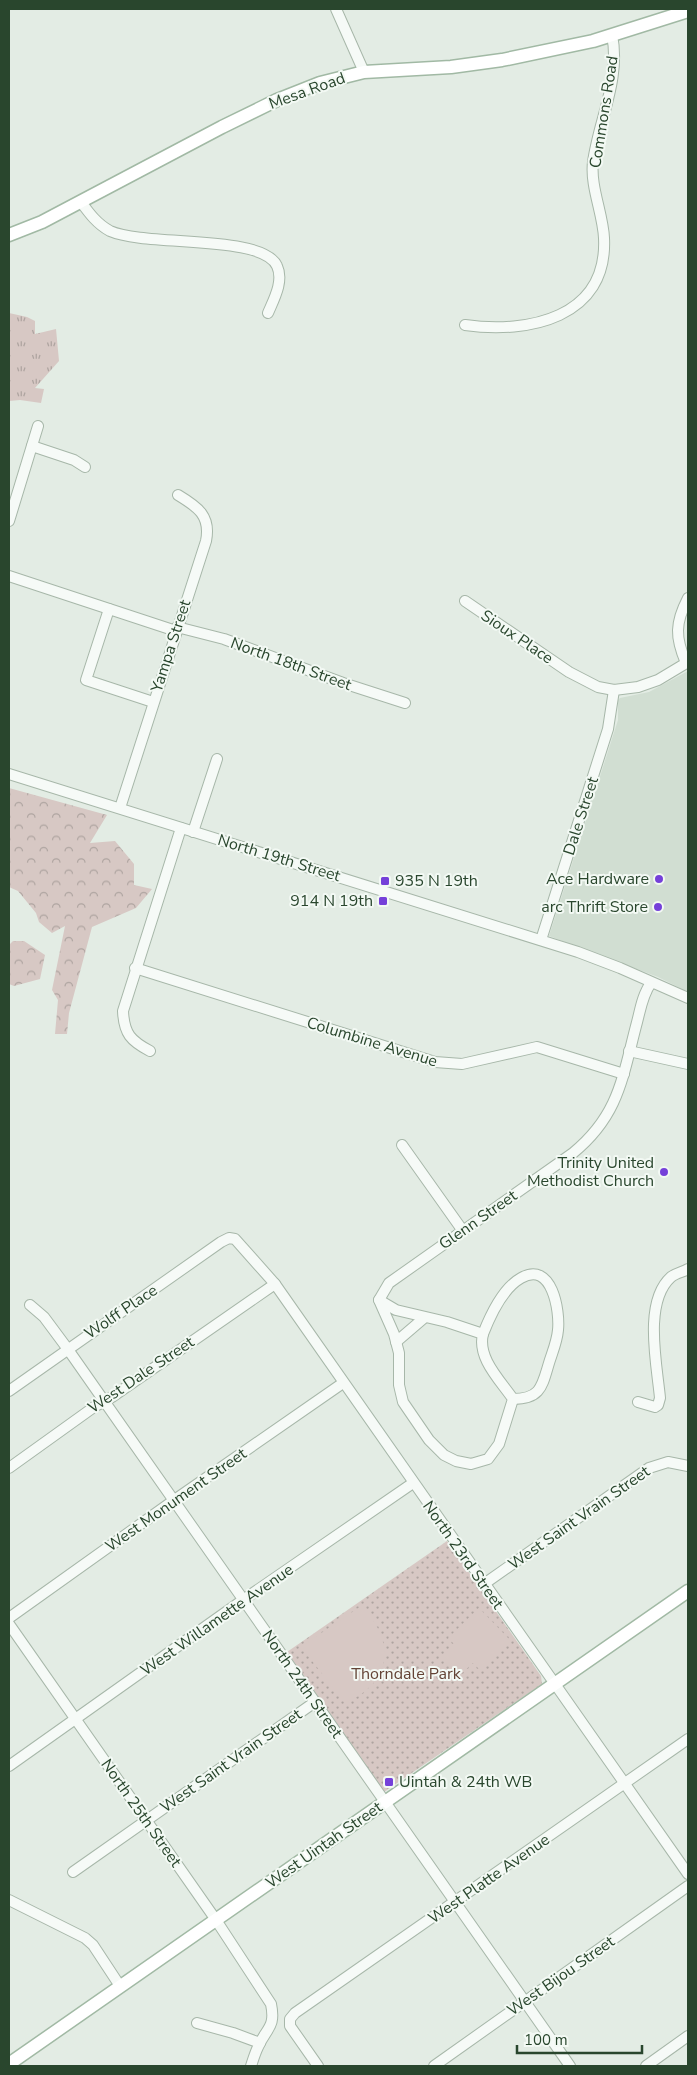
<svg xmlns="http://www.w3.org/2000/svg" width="697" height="2075" font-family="'Nunito Sans',sans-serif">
<defs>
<pattern id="grass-tufts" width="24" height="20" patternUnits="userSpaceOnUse" patternTransform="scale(1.25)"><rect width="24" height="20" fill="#d7c8c4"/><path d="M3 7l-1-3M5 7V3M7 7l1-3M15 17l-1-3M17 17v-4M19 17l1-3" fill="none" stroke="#aea4a0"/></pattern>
<pattern id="forest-crowns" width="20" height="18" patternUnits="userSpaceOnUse" patternTransform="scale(1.25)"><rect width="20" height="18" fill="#d7c8c4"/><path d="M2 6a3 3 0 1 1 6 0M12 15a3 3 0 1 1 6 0" fill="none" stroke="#aea4a0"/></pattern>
<pattern id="park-dots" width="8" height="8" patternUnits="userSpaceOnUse" patternTransform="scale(1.25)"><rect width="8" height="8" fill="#d7c8c4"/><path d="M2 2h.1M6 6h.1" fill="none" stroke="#aea4a0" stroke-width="1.8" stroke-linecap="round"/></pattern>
</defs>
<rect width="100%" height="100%" fill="#e3ece4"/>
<polygon fill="#d1ded2" points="688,671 688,992 658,977 549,936 618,720 618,700 620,698 649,692"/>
<polygon fill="url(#grass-tufts)" points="9,313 27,317 35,321 35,334 56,329 59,361 35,388 44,389 41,403 20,400 9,401"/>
<g fill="url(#forest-crowns)">
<polygon points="9,788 107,815 90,843 115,841 134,864 134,885 152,889 136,908 92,927 69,1013 67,1034 55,1034 58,1000 52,990 65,926 52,933 39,922 36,913 18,891 9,887"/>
<polygon points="13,941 24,941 45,955 40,979 14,986 9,984 9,945"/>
</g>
<polygon fill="url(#park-dots)" points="447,1541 541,1676 542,1684 384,1792 381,1790 287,1652"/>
<g fill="#d7c8c4">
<path d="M361 1606C396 1641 393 1682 345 1703L305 1652V1644Z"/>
<polygon points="479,1608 510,1640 480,1670 473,1663 459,1676 441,1657 455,1645 448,1638"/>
</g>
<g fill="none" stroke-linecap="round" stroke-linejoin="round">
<g stroke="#a7b7a9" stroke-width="12">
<g id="minor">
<polyline points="336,9 364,72"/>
<path d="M81 202C89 213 97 224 110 231 146 247 263 234 277 266 284 281 274 299 268 313"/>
<path d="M465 325C528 334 608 318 604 238 603 214 590 186 593 162 599 119 621 79 612 35"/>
<polyline points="32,446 74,460 85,467"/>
<polyline points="9,521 38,426"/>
<polyline points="9,576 176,631"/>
<polyline points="465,601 569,672 598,687 614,690 638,687 658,680 688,662"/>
<polyline points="109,609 86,680 153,702"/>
<polyline points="177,627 224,639 343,683 405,703"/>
<path d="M686 663C675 637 675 623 688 598"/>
<polyline points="9,774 578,952 620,968 688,998"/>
<path d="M120 808 206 541C211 516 198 507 178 495"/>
<polyline points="193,832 217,759"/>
<polyline points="541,940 608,729 614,690"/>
<polyline points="135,968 435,1062 462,1064 537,1047 624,1074"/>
<path d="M150 1051C131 1041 124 1034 123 1011L181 828"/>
<polyline points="629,1051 688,1064"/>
<polyline points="402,1145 463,1231"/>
<path d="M379 1300 396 1310 447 1322 483 1334C477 1358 500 1380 513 1399L499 1444 488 1459 471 1464 456 1461 444 1455 429 1440 403 1402 399 1385V1353L394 1334Z"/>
<path d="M379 1300 389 1283 573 1153C618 1116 622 1080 636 1026 640 1012 642 995 651 983"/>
<polyline points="30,1305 44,1317 67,1348 570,2066"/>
<path d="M483 1334C490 1316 503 1288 521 1278 552 1260 560 1311 558 1330 557 1342 552 1353 549 1363 542 1386 541 1399 513 1399"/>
<polyline points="396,1342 424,1318"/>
<polyline points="9,1391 221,1242 229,1238 235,1239 275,1284 688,1874"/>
<path d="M638 1402 655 1407 658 1405 660 1398C657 1365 643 1302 671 1277 676 1273 683 1272 688 1269"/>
<polyline points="9,1468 94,1407 112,1397 275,1284"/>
<polyline points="484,1584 649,1468 668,1462 688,1466"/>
<polyline points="9,1618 173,1501 343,1383"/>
<path d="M9 1624 216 1920 271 2004C276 2028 266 2028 258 2047 255 2053 253 2060 251 2066"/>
<polyline points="9,1766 243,1600 413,1483"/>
<polyline points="73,1872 315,1702"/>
<polyline points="9,1900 85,1938 93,1945 120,1986"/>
<polyline points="197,2023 233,2033 260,2043"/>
<polyline points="318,2066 290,2026 290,2019 295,2013 688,1739"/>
<polyline points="434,2066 688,1886"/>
<polyline points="646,2066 688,2036"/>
</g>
</g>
<g stroke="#a1b9a4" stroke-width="15">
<g id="major">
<polyline points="9,235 42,222 222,127 277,100 320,83 364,72 451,67 502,60 593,41 688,11"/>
<polyline points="9,2064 688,1591"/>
</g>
</g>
<use href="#minor" stroke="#f6faf7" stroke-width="10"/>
<use href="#major" stroke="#fff" stroke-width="12"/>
</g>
<g fill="#7540d9" stroke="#f3f9f4" stroke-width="2">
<circle cx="659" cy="879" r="5"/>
<rect x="380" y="876" width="10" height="10" rx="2.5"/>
<rect x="378" y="896" width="10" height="10" rx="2.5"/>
<circle cx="658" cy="907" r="5"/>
<circle cx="664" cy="1172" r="5"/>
<rect x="384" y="1777" width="10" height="10" rx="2.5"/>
</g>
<g text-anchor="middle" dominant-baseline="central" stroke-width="4" stroke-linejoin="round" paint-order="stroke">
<g font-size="16" fill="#29462d" stroke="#f3f9f4">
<text transform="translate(307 91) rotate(-20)">Mesa Road</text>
<text transform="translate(604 112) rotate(-81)">Commons Road</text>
<text transform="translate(517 637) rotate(34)">Sioux Place</text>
<text transform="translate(171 646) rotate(-72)">Yampa Street</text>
<text transform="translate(291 664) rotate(20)">North 18th Street</text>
<text transform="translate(581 816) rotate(-72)">Dale Street</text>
<text transform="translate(279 858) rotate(17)">North 19th Street</text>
<text transform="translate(372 1042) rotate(17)">Columbine Avenue</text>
<text transform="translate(478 1220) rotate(-35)">Glenn Street</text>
<text transform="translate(121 1312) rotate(-34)">Wolff Place</text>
<text transform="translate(141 1375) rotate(-34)">West Dale Street</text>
<text transform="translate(176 1500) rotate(-35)">West Monument Street</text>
<text transform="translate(579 1518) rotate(-35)">West Saint Vrain Street</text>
<text transform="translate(463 1555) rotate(55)">North 23rd Street</text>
<text transform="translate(217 1620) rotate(-35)">West Willamette Avenue</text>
<text transform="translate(302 1684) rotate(55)">North 24th Street</text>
<text transform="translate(231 1761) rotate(-35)">West Saint Vrain Street</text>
<text transform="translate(141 1813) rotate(55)">North 25th Street</text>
<text transform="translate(324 1845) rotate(-35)">West Uintah Street</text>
<text transform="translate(489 1879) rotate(-35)">West Platte Avenue</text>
<text transform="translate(561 1976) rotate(-35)">West Bijou Street</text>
</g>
<g font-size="16" fill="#29462d" stroke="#f3f9f4" text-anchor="end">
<text x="649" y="879">Ace Hardware</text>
<text x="395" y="881" text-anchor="start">935 N 19th</text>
<text x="373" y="901">914 N 19th</text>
<text x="648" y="907">arc Thrift Store</text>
<text x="654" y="1163">Trinity United<tspan x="654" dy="18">Methodist Church</tspan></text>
<text x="399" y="1782" text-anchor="start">Uintah &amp; 24th WB</text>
</g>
<g font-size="16" fill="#634335" stroke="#f3f9f4">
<text x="406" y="1674">Thorndale Park</text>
</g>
</g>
<rect width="697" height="2075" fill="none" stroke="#29462d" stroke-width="20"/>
<path d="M517 2045v8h125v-8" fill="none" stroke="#29462d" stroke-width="2.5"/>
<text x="524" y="2045" font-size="15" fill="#29462d" stroke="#f3f9f4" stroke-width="4" paint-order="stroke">100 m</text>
</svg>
